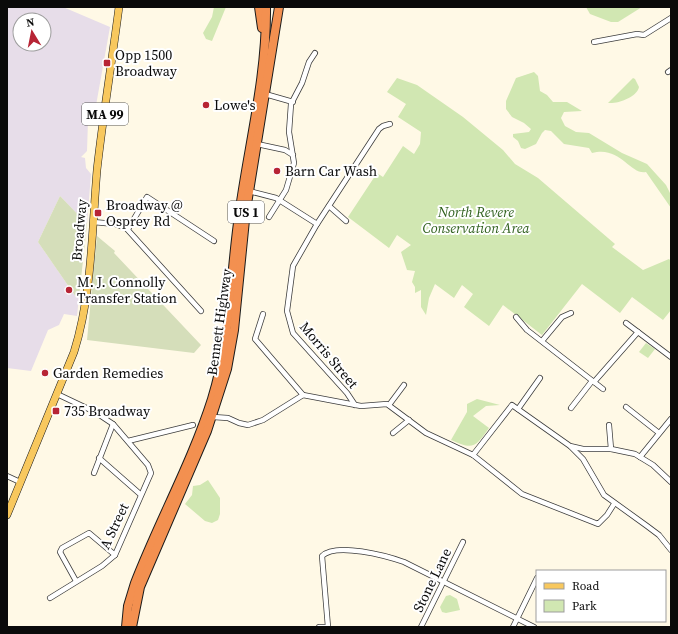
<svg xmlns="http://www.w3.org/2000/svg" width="678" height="634" font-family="'Source Serif 4',serif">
<rect width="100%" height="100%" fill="#fff9e6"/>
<path fill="#e7dde9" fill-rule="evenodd" d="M7 7H63L110 27 95 111 88 121 87 151 81 157 85 158 86 168 91 174 87 224 60 196 38 242 76 297H79L77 316 64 314 59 325 48 330 31 371 7 368ZM20 20H44V44H20Z"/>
<g fill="#d1e7b2">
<polygon points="214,7 226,7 212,41 206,39 203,33 212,17"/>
<polygon points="586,7 642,7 618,22 611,22 590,14"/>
<path d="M534 72 538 76 540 91 547 95 553 102H567L582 111 564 112 561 118 565 126 576 132 589 133 622 153 647 164 666 185 671 195V208L646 172C630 175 620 145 592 153L589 148 564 144 551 131 545 130 542 133 536 144 525 149 521 148 518 141 513 137V134L529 132 531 129 524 123 512 117 506 109V101L516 78Z"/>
<polygon points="397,78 417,85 463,117 503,150 515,164 538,178 615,244 612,247 643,270 669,259 671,261 671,310 663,320 632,297 620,313 582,284 542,335 503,305 489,326 464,307 473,294 462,285 454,298 435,284 429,298 426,315 421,307 421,290 415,293 415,287 412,282 415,271 407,270 401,252 411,245 397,235 389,248 348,217 377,173 383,177 403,146 414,154 420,144 421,132 398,117 406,104 387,92"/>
<path d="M633 78 635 79 639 87C637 97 618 104 608 103Z"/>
<polygon points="646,343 655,349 648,358 639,352"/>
<path d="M477 399 500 405 486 406 473 416 489 428C475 448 473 450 451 440L467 412V404Z"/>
<polygon points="208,480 220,498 220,514 218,520 212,523 205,521 185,504 192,495 193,486 200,485"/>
<polygon points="450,595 457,599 460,610 446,613 442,612 440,607 446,596"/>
</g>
<g fill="#d5deba">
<polygon points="60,196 87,224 79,297 76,297 38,242"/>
<polygon points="97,236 115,251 114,253 201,345 194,353 87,340"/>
</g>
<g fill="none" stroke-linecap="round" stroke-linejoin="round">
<g stroke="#3d3d3d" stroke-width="6">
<g id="street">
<polyline points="594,42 637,34 644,35 671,18"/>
<polyline points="668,72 671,70"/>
<polyline points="265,94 293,102"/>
<polyline points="257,144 285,150 293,155"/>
<polyline points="249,191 276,198 317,224"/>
<polyline points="329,206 346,221"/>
<polyline points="269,217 286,190 294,163 289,132 291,104 302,83 309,62 315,53"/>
<polyline points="93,222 115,224 126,228 201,311"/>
<polyline points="128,229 147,197 214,241"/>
<polyline points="263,314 255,339 303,395"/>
<polyline points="516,317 527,330 603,389"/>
<polyline points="626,323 671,357"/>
<polyline points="542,341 562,317 571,313"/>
<polyline points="594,382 638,332"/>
<polyline points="355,405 347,393 293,333 287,311 293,266 317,224 379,129 383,126 390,124"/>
<polyline points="389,405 404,385"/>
<polyline points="626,407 659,433"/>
<polyline points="571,408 592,381"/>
<polyline points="518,409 540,378"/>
<polyline points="213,417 228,418 239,423 248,425 263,420 303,395 361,406 387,404 426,433 473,455 522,494 598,524 607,515 614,504"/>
<polyline points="609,425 611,449"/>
<polyline points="393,433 409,420"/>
<polyline points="128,441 193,425"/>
<polyline points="571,447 583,459 604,495 647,526 659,535 671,550"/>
<polyline points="473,455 512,405 570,446 583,449 611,449 635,454 653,465 671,482"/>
<polyline points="640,457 671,419"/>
<polyline points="99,458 140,494"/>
<polyline points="94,473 113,424"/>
<polyline points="7,476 20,482"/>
<polyline points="76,581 60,552 62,548 89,533 115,555"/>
<polyline points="50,598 102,566 115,555 151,473 148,465 113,424 95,412 57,394"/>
<polyline points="319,627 325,627"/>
<path d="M328 627 322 556C336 542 387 556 404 562L534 627"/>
<polyline points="421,627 463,542"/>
<polyline points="513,627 537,578"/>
</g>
</g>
<g stroke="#1b1b1b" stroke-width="8">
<path id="primary" d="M7 515 74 352C92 295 92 229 97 170 103 116 112 61 119 7"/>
</g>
<g stroke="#1b1b1b" stroke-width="10">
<g id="highway">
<polyline points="259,7 262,28"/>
<path d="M126 627 128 606 135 583C159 521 192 462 212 399 230 341 230 282 238 223 247 151 267 79 266 7"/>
<polyline points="132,627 140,587 207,431 227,369 234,330 246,210 279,7"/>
</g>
</g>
<use href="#street" stroke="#fff" stroke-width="4.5"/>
<use href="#primary" stroke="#f8c85e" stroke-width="7"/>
<use href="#highway" stroke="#f39050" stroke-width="8"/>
</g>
<g fill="#b72435" stroke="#fff" stroke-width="1.5">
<rect x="103" y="59" width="8" height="8" rx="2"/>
<circle cx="206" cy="105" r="4"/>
<circle cx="277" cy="171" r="4"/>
<rect x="94" y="209" width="8" height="8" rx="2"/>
<circle cx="69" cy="290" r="4"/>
<circle cx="45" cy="373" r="4"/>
<rect x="52" y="407" width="8" height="8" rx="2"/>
</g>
<g text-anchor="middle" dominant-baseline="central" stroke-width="4" stroke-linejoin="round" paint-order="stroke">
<g fill="#fff" stroke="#545454" stroke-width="1">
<rect x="82" y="103" width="46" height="22" rx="3"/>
<rect x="228" y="201" width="36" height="22" rx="3"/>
</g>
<g font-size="13" font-weight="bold" fill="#0a0a0a">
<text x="105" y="114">MA 99</text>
<text x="246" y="212">US 1</text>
</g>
<g font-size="14" fill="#0a0a0a" stroke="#fff" text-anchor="start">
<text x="115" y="55">Opp 1500<tspan x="115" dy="16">Broadway</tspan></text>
<text x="214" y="105">Lowe's</text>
<text x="285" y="171">Barn Car Wash</text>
<text x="106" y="205">Broadway @<tspan x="106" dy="16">Osprey Rd</tspan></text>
<text x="77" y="282">M. J. Connolly<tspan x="77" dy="16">Transfer Station</tspan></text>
<text x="53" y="373">Garden Remedies</text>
<text x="64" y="411">735 Broadway</text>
</g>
<g font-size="14" font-style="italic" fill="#2e5f1c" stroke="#fff">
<text x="476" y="212">North Revere<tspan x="476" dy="16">Conservation Area</tspan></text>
</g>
<g font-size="14" fill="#0a0a0a" stroke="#fff">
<text transform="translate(79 230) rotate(-85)">Broadway</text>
<text transform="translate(219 322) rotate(-82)">Bennett Highway</text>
<text transform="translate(329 355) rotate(50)">Morris Street</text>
<text transform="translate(114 526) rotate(-65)">A Street</text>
<text transform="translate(432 580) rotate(-64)">Stone Lane</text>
</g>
</g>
<rect width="678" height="634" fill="none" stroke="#0a0a0a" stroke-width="16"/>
<rect x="536" y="570" width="130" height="52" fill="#ffffff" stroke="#9d9d9d"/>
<rect x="544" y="583" width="20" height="6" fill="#f8c85e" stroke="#9d9d9d"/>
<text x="572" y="590" font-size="12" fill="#0a0a0a">Road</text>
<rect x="544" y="600" width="20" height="12" fill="#d1e7b2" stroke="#9d9d9d"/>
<text x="572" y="610" font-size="12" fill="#0a0a0a">Park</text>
<g transform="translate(32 32) rotate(350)"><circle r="19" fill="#ffffff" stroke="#9d9d9d"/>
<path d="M0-3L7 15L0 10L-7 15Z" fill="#b72435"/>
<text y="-6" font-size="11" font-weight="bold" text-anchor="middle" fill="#0a0a0a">N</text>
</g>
</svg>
